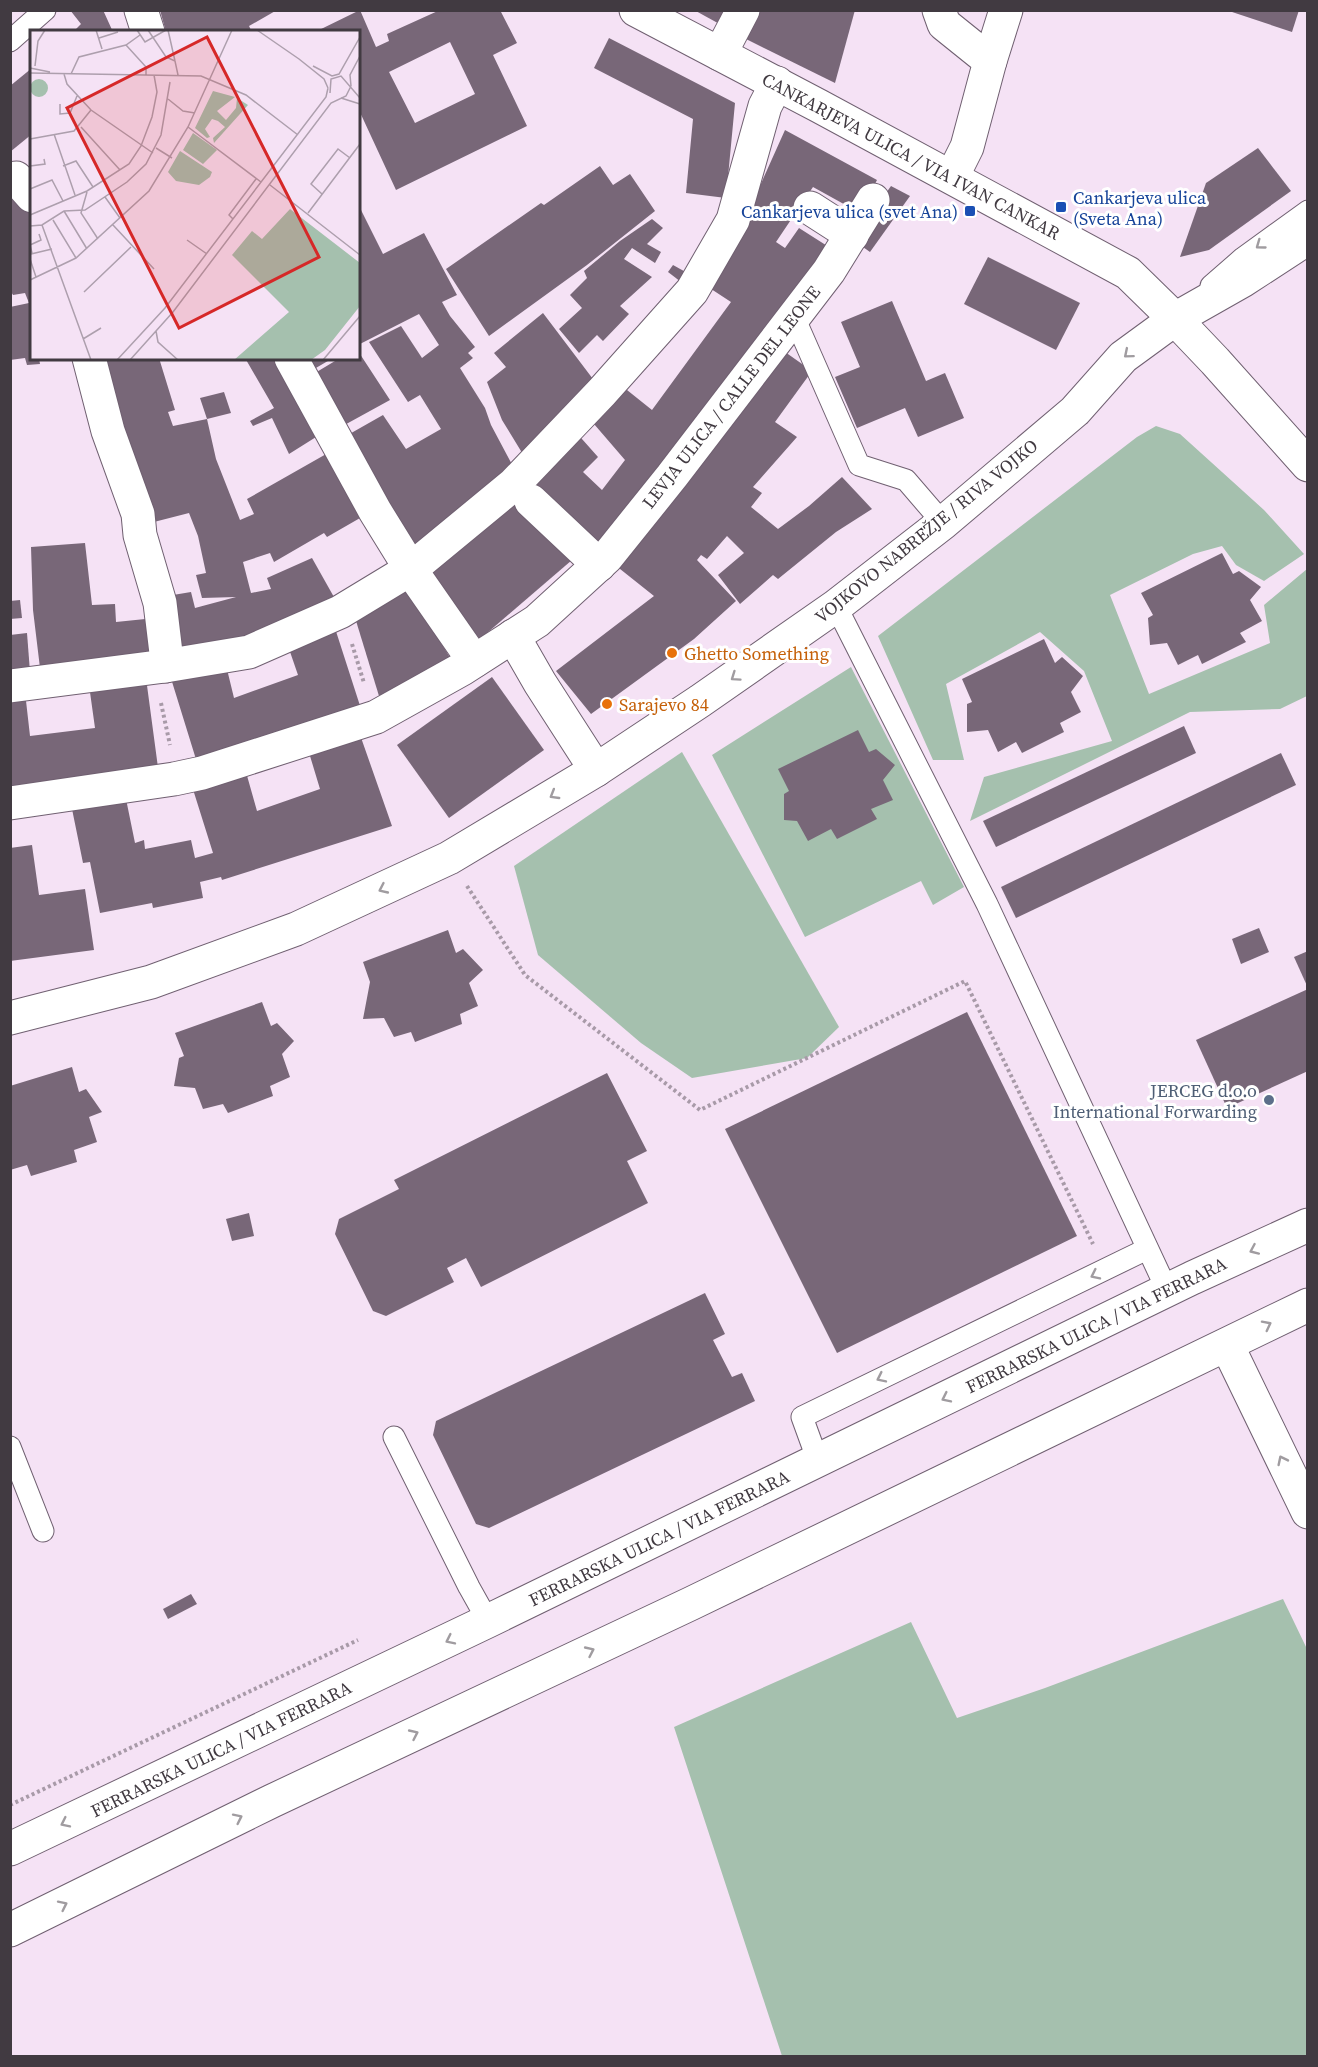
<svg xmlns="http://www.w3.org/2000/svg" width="1318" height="2067" font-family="'Source Serif 4',serif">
<rect width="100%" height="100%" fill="#f5e2f5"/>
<g fill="#a5c0ae">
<polygon points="1156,426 1180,434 1264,510 1304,554 1264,581 1236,565 1222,546 1193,554 1110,595 1149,694 1270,643 1264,605 1307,569 1307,696 1280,709 1190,712 970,821 984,777 1112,741 1084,671 1040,632 946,684 964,760 933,760 878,636 1137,437"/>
<polygon points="851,667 964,887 933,905 921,881 805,937 712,755"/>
<polygon points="682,752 839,1027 807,1058 692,1078 641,1043 538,955 514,866"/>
<polygon points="1283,1599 1307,1649 1307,2056 782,2056 674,1727 911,1622 957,1718 1045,1688"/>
</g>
<g fill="#786778" fill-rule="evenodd">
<polygon points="70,10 103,10 113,32 73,32 81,24"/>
<polygon points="160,10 277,10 249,26 252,32 166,32"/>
<path d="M360 10 376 47 389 41 387 34 440 10H500L517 43 493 55 527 126 396 190 358 108V32H315ZM450 42 475 94 415 123 389 72Z"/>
<polygon points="694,10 733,10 725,27"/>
<polygon points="751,10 855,10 835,83 742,37"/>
<polygon points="1226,10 1299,10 1292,32"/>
<polygon points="609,38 735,103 726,198 686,193 693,119 594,68"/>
<polygon points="32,68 32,134 10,152 10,86"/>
<polygon points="785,130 877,180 860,213 813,187 776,242 785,248 799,228 832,249 602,553 527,483 574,430 598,457 583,472 602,490 625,460 594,424 622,386 652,410 731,302 705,285 755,197"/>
<polygon points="1258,148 1291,191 1209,250 1180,257 1206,183"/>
<polygon points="600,166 613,185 630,174 655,211 587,265 489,336 446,269 541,203 544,205"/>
<polygon points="891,186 910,196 870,252 853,240"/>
<polygon points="10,194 23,197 32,217 32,358 39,358 40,364 27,365 25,358 10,360 10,307 29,303 25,293 13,295 10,290"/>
<polygon points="358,204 383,254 424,233 457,295 442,302 450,316 475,347 468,353 473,358 460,368 485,408 491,425 515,470 421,553 346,436 383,415 406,449 441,429 420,395 408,402 369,342 401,326 422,358 439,345 419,314 358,345"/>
<polygon points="652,219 663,228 647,244 661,252 655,263 632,248 624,259 652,277 620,306 629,314 603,341 597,335 579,353 559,329 582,308 570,295 587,278 584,271 620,241"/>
<polygon points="988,257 1080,303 1056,350 964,304"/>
<polygon points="673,265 691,275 685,285 668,272"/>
<polygon points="892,301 926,381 945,373 964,418 918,437 905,408 857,428 835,377 860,367 841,322"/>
<polygon points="543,313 599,387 524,456 502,420 487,382 506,367 494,353"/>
<polygon points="778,347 812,371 775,422 797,437 753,487 762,493 751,507 778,529 809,506 842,477 872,509 836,532 778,579 773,575 740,604 718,575 744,553 727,536 707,559 701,555 697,560 736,601 694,639 591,714 556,671 654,596 610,561"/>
<polygon points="358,351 390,400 339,428 310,376 340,358 358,358"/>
<polygon points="95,358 159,358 175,410 168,412 173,426 207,419 216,459 240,520 254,514 247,499 335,449 367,514 327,537 324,533 274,562 270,553 243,562 251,593 271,589 267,578 312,558 339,606 303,625 169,657 167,596 191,592 195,608 236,597 202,598 196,575 206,573 198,536 189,513 150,523"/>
<polygon points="245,358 283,358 324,432 289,454 272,418 253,426 250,421 274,408"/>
<polygon points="300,358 333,358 309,372"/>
<polygon points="224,392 231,413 207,419 200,398"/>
<polygon points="511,494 572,560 480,639 422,575"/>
<polygon points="85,543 92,605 115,604 116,622 155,618 158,654 40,668 33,610 31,547"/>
<polygon points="1222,553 1233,574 1239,571 1261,587 1250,600 1262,621 1240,633 1246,642 1202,664 1198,655 1178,665 1167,643 1150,645 1148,618 1153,615 1141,593"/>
<polygon points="402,580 451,659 420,682 379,696 353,611"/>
<polygon points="20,600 22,618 10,619 10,601"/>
<polygon points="333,622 363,715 199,769 169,672 225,661 234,698 298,675 287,643"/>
<polygon points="27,633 30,672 10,676 10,635"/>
<polygon points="1044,639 1055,663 1062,657 1083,676 1071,692 1081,712 1060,723 1064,732 1022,753 1016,742 998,752 988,730 967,732 967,704 972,702 962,679"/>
<polygon points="492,677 544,750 449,818 397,745"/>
<polygon points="146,678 159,775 10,796 10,694 25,692 30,736 95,728 89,685"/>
<polygon points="1184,726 1196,753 996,847 983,821"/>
<polygon points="358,729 392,826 222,880 221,877 200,882 203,898 153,908 152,903 100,913 90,862 83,863 72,809 126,799 135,843 144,840 145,849 191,840 195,858 213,853 191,783 244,765 257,811 320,789 307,746"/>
<polygon points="858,730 869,752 876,749 895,765 883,780 893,800 871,809 877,819 837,839 831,829 808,841 797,821 784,820 784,794 789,791 778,769"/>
<polygon points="1281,753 1296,785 1016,918 1001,887"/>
<polygon points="32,845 39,895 85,889 94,950 10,961 10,848"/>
<polygon points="1259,928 1269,952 1241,964 1232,939"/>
<polygon points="448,930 456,953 463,949 483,970 469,983 478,1006 460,1014 462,1024 415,1042 411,1032 394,1037 384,1018 363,1019 370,982 363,962"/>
<polygon points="1308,951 1308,988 1294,957"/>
<polygon points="1308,989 1308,1071 1227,1108 1196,1040"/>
<polygon points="262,1002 271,1026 277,1023 294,1041 282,1054 290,1077 270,1086 273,1096 228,1113 223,1104 203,1109 195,1088 174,1086 179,1058 184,1056 175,1033"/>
<polygon points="967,1012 1077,1236 837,1353 725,1129"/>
<polygon points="72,1067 79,1092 86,1089 102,1112 89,1117 97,1142 74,1150 77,1162 31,1176 27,1165 10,1170 10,1086"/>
<polygon points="607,1073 647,1151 627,1161 648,1203 481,1287 466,1258 447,1268 454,1282 386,1316 373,1311 335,1234 339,1219 399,1189 394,1180"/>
<polygon points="249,1213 254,1236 232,1241 226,1219"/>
<polygon points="705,1293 725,1334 713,1340 732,1377 742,1373 755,1401 489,1528 476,1524 433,1435 436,1421"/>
<polygon points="191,1594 197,1604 168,1619 163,1609"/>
</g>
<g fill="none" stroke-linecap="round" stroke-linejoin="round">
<g stroke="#706071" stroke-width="23">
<g id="lane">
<polyline points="10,41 45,10"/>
<polyline points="1211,286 1243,258 1308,211"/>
<polyline points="794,317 859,465 906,480 943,523"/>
<polyline points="836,606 987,904 1167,1290"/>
<polyline points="394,1437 469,1587 488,1621"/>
<polyline points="10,1447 43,1531"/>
<polyline points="818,1461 802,1417 1147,1249"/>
</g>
</g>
<g stroke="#706071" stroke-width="35">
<g id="street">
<polyline points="141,10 148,32"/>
<polyline points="636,10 819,106 1128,273 1175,319"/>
<polyline points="939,10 944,24 990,61 967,147 952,177"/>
<polyline points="720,54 743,10"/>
<polyline points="990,61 1006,10"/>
<polyline points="10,179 16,178 32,196"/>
<polyline points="810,208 852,235"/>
<polyline points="89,358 108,431 138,514 140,535 160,603 166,653 165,666"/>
<polyline points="291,358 375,511 417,579 474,661"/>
<polyline points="531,501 599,565"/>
<polyline points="513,636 540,683 596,770"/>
<polyline points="10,686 165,666 249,652 340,612 411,569 514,484 602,392 692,291 733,220 765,106 777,83"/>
<polyline points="10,803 174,779 202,773 376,717 462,669 537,621 607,557 672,476 829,271 873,200"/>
<polyline points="1227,1345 1308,1512"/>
</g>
</g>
<g stroke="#706071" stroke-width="35">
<g id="secondary">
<polyline points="1175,319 1215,361 1308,465"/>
<polyline points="10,1018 151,982 296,929 449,858 596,770 700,701 836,606 943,523 1075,411 1123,357 1175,319 1242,281 1308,238"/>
<polyline points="10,1849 488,1621 1192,1278 1308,1225"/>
<polyline points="10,1930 272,1801 690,1604 1308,1305"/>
</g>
</g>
<g stroke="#a89aa8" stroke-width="4" stroke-dasharray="3 3" stroke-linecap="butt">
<polyline points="352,644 364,683"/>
<polyline points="161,703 170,745"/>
<polyline points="467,886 525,975 700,1110 965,981 1093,1244"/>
<polyline points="10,1805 358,1640"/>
</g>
<use href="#lane" stroke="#fff" stroke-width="21"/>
<use href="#street" stroke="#fff" stroke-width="33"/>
<use href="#secondary" stroke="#fff" stroke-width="33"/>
</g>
<defs><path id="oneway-chevron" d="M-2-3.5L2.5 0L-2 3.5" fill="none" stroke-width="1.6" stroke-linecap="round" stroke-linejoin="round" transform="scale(1.5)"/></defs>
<g stroke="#a09ca0">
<use href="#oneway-chevron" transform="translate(1260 245) rotate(144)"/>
<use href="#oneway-chevron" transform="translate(1128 354) rotate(140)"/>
<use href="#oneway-chevron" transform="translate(735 677) rotate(145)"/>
<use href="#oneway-chevron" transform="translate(554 795) rotate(149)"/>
<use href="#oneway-chevron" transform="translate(383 889) rotate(155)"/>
<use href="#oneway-chevron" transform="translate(1254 1250) rotate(156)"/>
<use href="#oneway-chevron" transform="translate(1095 1275) rotate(154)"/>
<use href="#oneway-chevron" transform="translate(1267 1325) rotate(-27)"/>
<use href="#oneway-chevron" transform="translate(881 1378) rotate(154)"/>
<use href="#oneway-chevron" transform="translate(946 1398) rotate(154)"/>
<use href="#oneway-chevron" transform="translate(1282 1460) rotate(-116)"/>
<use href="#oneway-chevron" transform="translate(450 1640) rotate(154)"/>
<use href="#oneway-chevron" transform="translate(590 1651) rotate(-25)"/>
<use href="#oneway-chevron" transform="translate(414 1734) rotate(-25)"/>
<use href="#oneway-chevron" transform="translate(238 1818) rotate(-26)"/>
<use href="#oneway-chevron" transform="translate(65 1823) rotate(154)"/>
<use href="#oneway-chevron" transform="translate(63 1905) rotate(-26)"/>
</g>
<g fill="#1a4fb4" stroke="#fff" stroke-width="2">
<rect x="1055" y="201" width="12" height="12" rx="3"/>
<rect x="964" y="205" width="12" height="12" rx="3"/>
</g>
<g fill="#e8710a" stroke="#fff" stroke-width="2">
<circle cx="672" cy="653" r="6"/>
<circle cx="607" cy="704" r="6"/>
</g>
<circle fill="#5c6f8a" stroke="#fff" stroke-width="2" cx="1269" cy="1100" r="6"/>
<g text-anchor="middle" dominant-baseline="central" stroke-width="6" stroke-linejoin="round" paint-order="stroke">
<g font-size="18" fill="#413a41" stroke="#fff">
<text transform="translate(911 156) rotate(28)">CANKARJEVA ULICA / VIA IVAN CANKAR</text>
<text transform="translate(731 397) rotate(-52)">LEVJA ULICA / CALLE DEL LEONE</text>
<text transform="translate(926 531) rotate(-39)">VOJKOVO NABREŽJE / RIVA VOJKO</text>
<text transform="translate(1096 1325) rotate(-26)">FERRARSKA ULICA / VIA FERRARA</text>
<text transform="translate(659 1538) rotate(-26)">FERRARSKA ULICA / VIA FERRARA</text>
<text transform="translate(221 1749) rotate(-26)">FERRARSKA ULICA / VIA FERRARA</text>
</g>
<g font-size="18" fill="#164399" stroke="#fff" text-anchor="start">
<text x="1073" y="197">Cankarjeva ulica<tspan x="1073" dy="21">(Sveta Ana)</tspan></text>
<text x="958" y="211" text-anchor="end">Cankarjeva ulica (svet Ana)</text>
</g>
<g font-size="18" fill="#c56008" stroke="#fff" text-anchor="start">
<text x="684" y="653">Ghetto Something</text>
<text x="619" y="704">Sarajevo 84</text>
</g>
<g font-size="18" fill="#4e5e75" stroke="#fff" text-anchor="end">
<text x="1257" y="1090">JERCEG d.o.o<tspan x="1257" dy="21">International Forwarding</tspan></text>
</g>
</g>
<g transform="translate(30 30)">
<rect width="330" height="330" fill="#f5e2f5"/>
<path d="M0 58a9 9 0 1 1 18 0a9 9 0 1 1-18 0ZM183 61 205 67 187 81 196 90 206 78 207 68 218 75 184 113 183 108 195 97 188 91 182 89 175 99 180 107 177 108 165 98ZM163 103 187 120 173 134 153 120ZM150 121 182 142 180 147 169 155 146 151 138 142ZM260 179 330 233V276L295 320 281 330H204L259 282 202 225 222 201 232 209Z" fill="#a5c0ae"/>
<path fill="none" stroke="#ad9fad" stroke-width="1.5" d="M66 0 72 19M107 0 115 12 136 0M118 0 136 27 145 31 148 45M138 0 145 31M227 0 269 29 294 49 298 58M69 8 88 2M96 15 116 37V45M5 36 8 11 15 0M283 36 302 46 309 44 330 7M0 38 20 42M0 43 171 46 216 65 268 105M34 44 37 54 61 80 123 123M41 44 49 27 96 15 110 5M321 56 320 45 330 26M300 63 301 49 311 46 330 68M311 68 330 74M138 69 153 81 165 83M30 74V84L40 83 47 66M51 97 90 140M158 97 231 152M24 104 45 165M0 109 44 101 61 80M126 118 142 128M0 136 15 134 14 129M33 136 46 131 63 157M240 155 330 225M0 159 22 150 33 171M57 162 51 183 68 209M292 164 281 154 308 119 320 128M75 167 90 188M34 181 57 219M278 183 330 114M0 185 57 161 99 134 111 116 122 87 127 62 124 45M203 189 199 185 226 149M23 190 46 228M12 195 61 330M83 195 124 239M0 196 12 195 34 181 55 180 97 152 116 134 131 105 140 52M157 210 177 224M2 223 0 215 11 210 9 204M1 224 22 219M0 229 6 247M0 250 46 228 119 161 158 97 202 0M54 262 101 217M126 301 128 312 148 330M53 309 71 298M87 330 135 278 296 67 298 58M100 330 143 282 301 73 316 66 321 56M293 330 330 286"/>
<path fill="#d62828" fill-opacity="0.15" stroke="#d62828" stroke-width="3" d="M177 7 289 227 149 298 37 78Z"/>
<rect width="330" height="330" fill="none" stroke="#413a41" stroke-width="3"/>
</g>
<rect width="1318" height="2067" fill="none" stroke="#413a41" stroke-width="24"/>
</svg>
